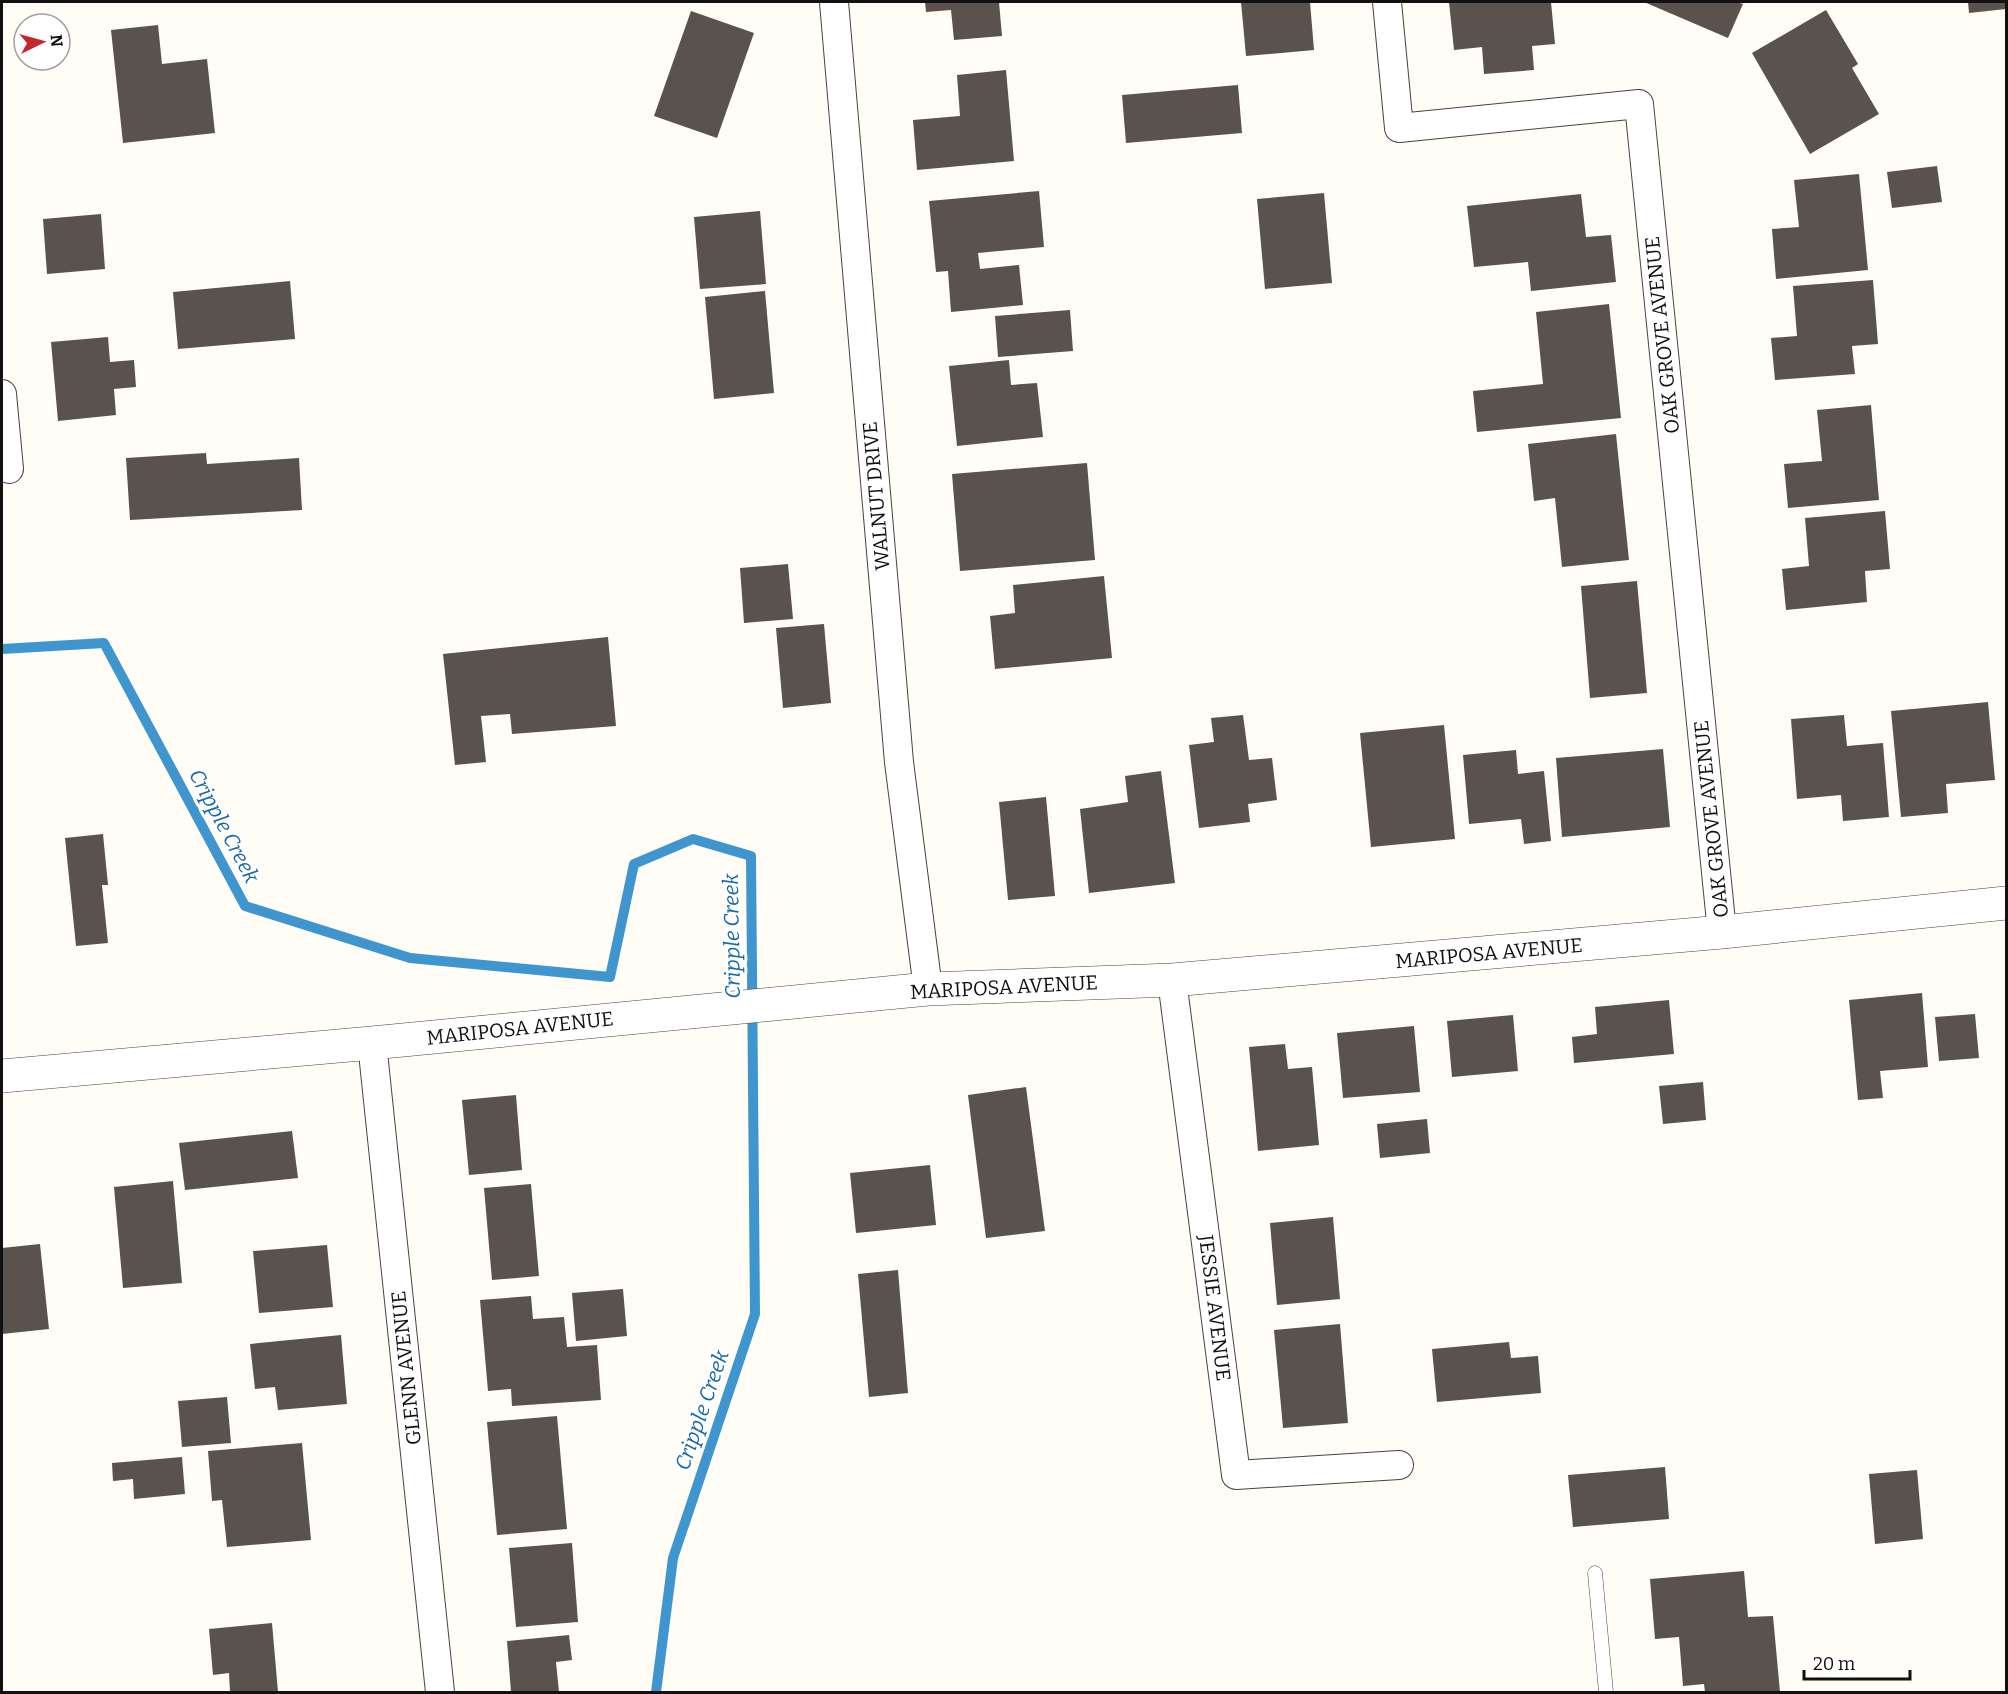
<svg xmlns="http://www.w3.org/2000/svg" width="2008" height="1694" font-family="Bitter,serif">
<rect width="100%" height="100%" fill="#fffdf5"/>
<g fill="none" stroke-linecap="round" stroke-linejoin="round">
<polyline stroke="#3f96cf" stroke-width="10" points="2,649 104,643 245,906 410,958 610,977 634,864 693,839 751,856 755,1314 673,1558 656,1692"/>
</g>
<g fill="#5a524d">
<polygon points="925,2 999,2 1002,36 954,40 951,10 926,12"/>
<polygon points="1241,2 1310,2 1314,50 1246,56"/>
<polygon points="1449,2 1551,2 1555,44 1532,46 1534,70 1484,74 1482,47 1454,50"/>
<polygon points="1644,2 1737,2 1743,4 1728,38"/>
<polygon points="1968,2 2006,2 2006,9 1969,13"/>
<polygon points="1826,10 1858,64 1852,68 1879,114 1810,154 1752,53"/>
<polygon points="691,11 754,33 717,138 654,116"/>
<polygon points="158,25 162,64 207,59 215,133 123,143 111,30"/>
<polygon points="1006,70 1014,161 917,170 913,120 960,116 957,75"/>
<polygon points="1238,85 1242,133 1126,143 1122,95"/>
<polygon points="1937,166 1942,202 1892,208 1887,172"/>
<polygon points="1859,174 1868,270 1776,279 1772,229 1799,227 1794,180"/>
<polygon points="1039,191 1044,247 978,253 980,269 1019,265 1023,305 951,312 948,271 936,272 929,201"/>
<polygon points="1324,193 1332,283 1265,289 1257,199"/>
<polygon points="1581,194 1586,237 1611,235 1616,282 1531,291 1528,262 1474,267 1467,206"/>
<polygon points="760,211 766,284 700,289 694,217"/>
<polygon points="101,214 105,269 47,274 43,219"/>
<polygon points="1873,280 1878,344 1852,346 1855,374 1775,380 1771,338 1797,336 1793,286"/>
<polygon points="290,281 295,339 178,349 173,292"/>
<polygon points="765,291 774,393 714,399 705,297"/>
<polygon points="1609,304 1621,418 1477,432 1473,391 1543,384 1536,312"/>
<polygon points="1070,310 1073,351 998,357 995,316"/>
<polygon points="108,337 110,362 134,360 136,387 114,389 116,415 58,421 51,342"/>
<polygon points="1009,360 1011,385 1037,383 1043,437 957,446 949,366"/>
<polygon points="1871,405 1879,500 1788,508 1784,464 1822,461 1817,410"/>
<polygon points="1616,434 1629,560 1562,567 1555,498 1534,501 1528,444"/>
<polygon points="206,453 207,464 299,458 302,510 130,520 126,458"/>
<polygon points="1087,463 1095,560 960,571 952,474"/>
<polygon points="1885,511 1890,569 1865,571 1867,602 1786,610 1782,569 1809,566 1805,518"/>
<polygon points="788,564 793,619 744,623 740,568"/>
<polygon points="1104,576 1112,658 995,669 990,616 1015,613 1013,585"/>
<polygon points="1637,581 1647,693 1590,698 1581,586"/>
<polygon points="824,624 831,703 783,708 776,628"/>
<polygon points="608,637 616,726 512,734 510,714 481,716 486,762 455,765 443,654"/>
<polygon points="1988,702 1995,780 1946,784 1948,813 1901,817 1891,711"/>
<polygon points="1243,715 1249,760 1272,758 1277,800 1248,804 1250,822 1199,828 1189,745 1214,742 1211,718"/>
<polygon points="1844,715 1847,746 1883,743 1889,817 1843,821 1841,795 1797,799 1791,719"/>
<polygon points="1444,725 1455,839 1371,847 1360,733"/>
<polygon points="1663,749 1670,827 1562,837 1556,758"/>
<polygon points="1516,750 1518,774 1544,771 1551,841 1524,844 1521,819 1469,824 1463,755"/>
<polygon points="1161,771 1175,883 1089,893 1080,809 1128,802 1125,776"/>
<polygon points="1046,797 1055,896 1008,900 999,802"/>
<polygon points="103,834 108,885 102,885 108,943 76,946 65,838"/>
<polygon points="1922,993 1928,1067 1880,1071 1883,1098 1858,1100 1849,1000"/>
<polygon points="1669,1000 1674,1054 1574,1063 1572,1037 1597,1034 1595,1007"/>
<polygon points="1975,1014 1979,1058 1939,1061 1935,1017"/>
<polygon points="1513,1015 1518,1071 1452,1077 1447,1021"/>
<polygon points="1414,1026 1420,1092 1343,1098 1337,1033"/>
<polygon points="1285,1044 1288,1069 1312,1067 1319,1145 1258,1151 1249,1047"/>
<polygon points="1703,1082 1706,1120 1663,1124 1659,1086"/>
<polygon points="1026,1087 1045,1231 986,1238 968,1095"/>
<polygon points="516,1095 522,1170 469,1175 462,1100"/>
<polygon points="1427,1119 1430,1153 1380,1158 1377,1124"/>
<polygon points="292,1131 298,1178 185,1190 179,1143"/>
<polygon points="930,1165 936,1225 856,1233 850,1173"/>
<polygon points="173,1181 182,1283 123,1288 114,1187"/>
<polygon points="531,1184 539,1276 492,1280 484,1188"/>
<polygon points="1333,1217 1340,1299 1277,1305 1270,1223"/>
<polygon points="40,1244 49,1329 2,1334 2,1248"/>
<polygon points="327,1245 333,1307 259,1313 253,1251"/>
<polygon points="898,1270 908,1393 869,1397 858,1274"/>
<polygon points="623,1289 627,1336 576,1341 572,1293"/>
<polygon points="531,1296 533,1319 564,1317 567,1347 597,1345 601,1400 512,1406 511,1389 488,1391 480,1300"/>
<polygon points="1340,1324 1348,1423 1283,1428 1274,1330"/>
<polygon points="341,1335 347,1404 278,1410 275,1387 255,1389 250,1344"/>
<polygon points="1509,1342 1511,1358 1538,1356 1541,1393 1437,1402 1432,1349"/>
<polygon points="227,1397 231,1443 182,1447 178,1401"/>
<polygon points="557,1416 567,1529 497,1535 487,1422"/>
<polygon points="302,1443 311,1540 227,1547 222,1500 212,1501 208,1451"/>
<polygon points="182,1457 185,1494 134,1499 133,1479 113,1481 112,1463"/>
<polygon points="1665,1467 1669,1519 1573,1527 1568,1475"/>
<polygon points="1917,1470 1923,1539 1875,1544 1869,1474"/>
<polygon points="572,1543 578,1622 516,1627 509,1548"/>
<polygon points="1744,1571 1748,1617 1773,1616 1780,1692 1705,1692 1704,1684 1683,1686 1679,1637 1655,1639 1650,1579"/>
<polygon points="272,1623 278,1692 230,1692 229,1673 213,1675 209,1629"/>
<polygon points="569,1635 572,1660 556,1662 559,1692 511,1692 507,1641"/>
</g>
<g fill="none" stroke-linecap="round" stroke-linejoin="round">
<g stroke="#444" stroke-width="15">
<polyline id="service" points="1595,1573 1606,1692"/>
</g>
<g stroke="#444" stroke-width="30">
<g id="minor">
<polyline points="834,2 899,762 928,989"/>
<polyline points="1387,2 1399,128 1639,104 1722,932"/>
<polyline points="2,394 9,469"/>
<polyline points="1172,980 1236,1475 1399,1465"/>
<polyline points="372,1043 440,1692"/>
</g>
</g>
<g stroke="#444" stroke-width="34">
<polyline id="tertiary" points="2,1076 372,1043 928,989 1172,980 1722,932 2006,903"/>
</g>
<use href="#service" stroke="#fff" stroke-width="14"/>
<use href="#minor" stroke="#fff" stroke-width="28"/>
<use href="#tertiary" stroke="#fff" stroke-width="33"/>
</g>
<g text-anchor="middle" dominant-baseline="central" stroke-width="6" stroke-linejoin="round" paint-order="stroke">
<g font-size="20" fill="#111" stroke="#fff">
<text transform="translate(1662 335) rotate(-96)">OAK GROVE AVENUE</text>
<text transform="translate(876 496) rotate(-95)">WALNUT DRIVE</text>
<text transform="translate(1711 819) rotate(-96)">OAK GROVE AVENUE</text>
<text transform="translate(1489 953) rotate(-5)">MARIPOSA AVENUE</text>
<text transform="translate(1004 987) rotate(-3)">MARIPOSA AVENUE</text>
<text transform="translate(520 1028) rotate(-6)">MARIPOSA AVENUE</text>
<text transform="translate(1215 1308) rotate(83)">JESSIE AVENUE</text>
<text transform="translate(406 1368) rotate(-96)">GLENN AVENUE</text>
</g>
<g font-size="21" font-style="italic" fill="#1768a6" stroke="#fff">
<text transform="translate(224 826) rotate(62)">Cripple Creek</text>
<text transform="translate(732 936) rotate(-91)">Cripple Creek</text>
<text transform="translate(702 1410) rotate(-71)">Cripple Creek</text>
</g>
</g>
<rect width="2008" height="1694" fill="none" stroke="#111111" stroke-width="6"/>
<g transform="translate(42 42) rotate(85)"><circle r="28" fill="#ffffff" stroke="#a0a0a0" stroke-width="1.5"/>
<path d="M0-4.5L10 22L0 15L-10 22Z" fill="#c4262e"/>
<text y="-9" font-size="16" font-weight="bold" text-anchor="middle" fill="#111111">N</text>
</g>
<path d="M1804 1670v9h106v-9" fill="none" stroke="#111111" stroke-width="3"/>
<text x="1813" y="1670" font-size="18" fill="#111111" stroke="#ffffff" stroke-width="4.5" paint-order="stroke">20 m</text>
</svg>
